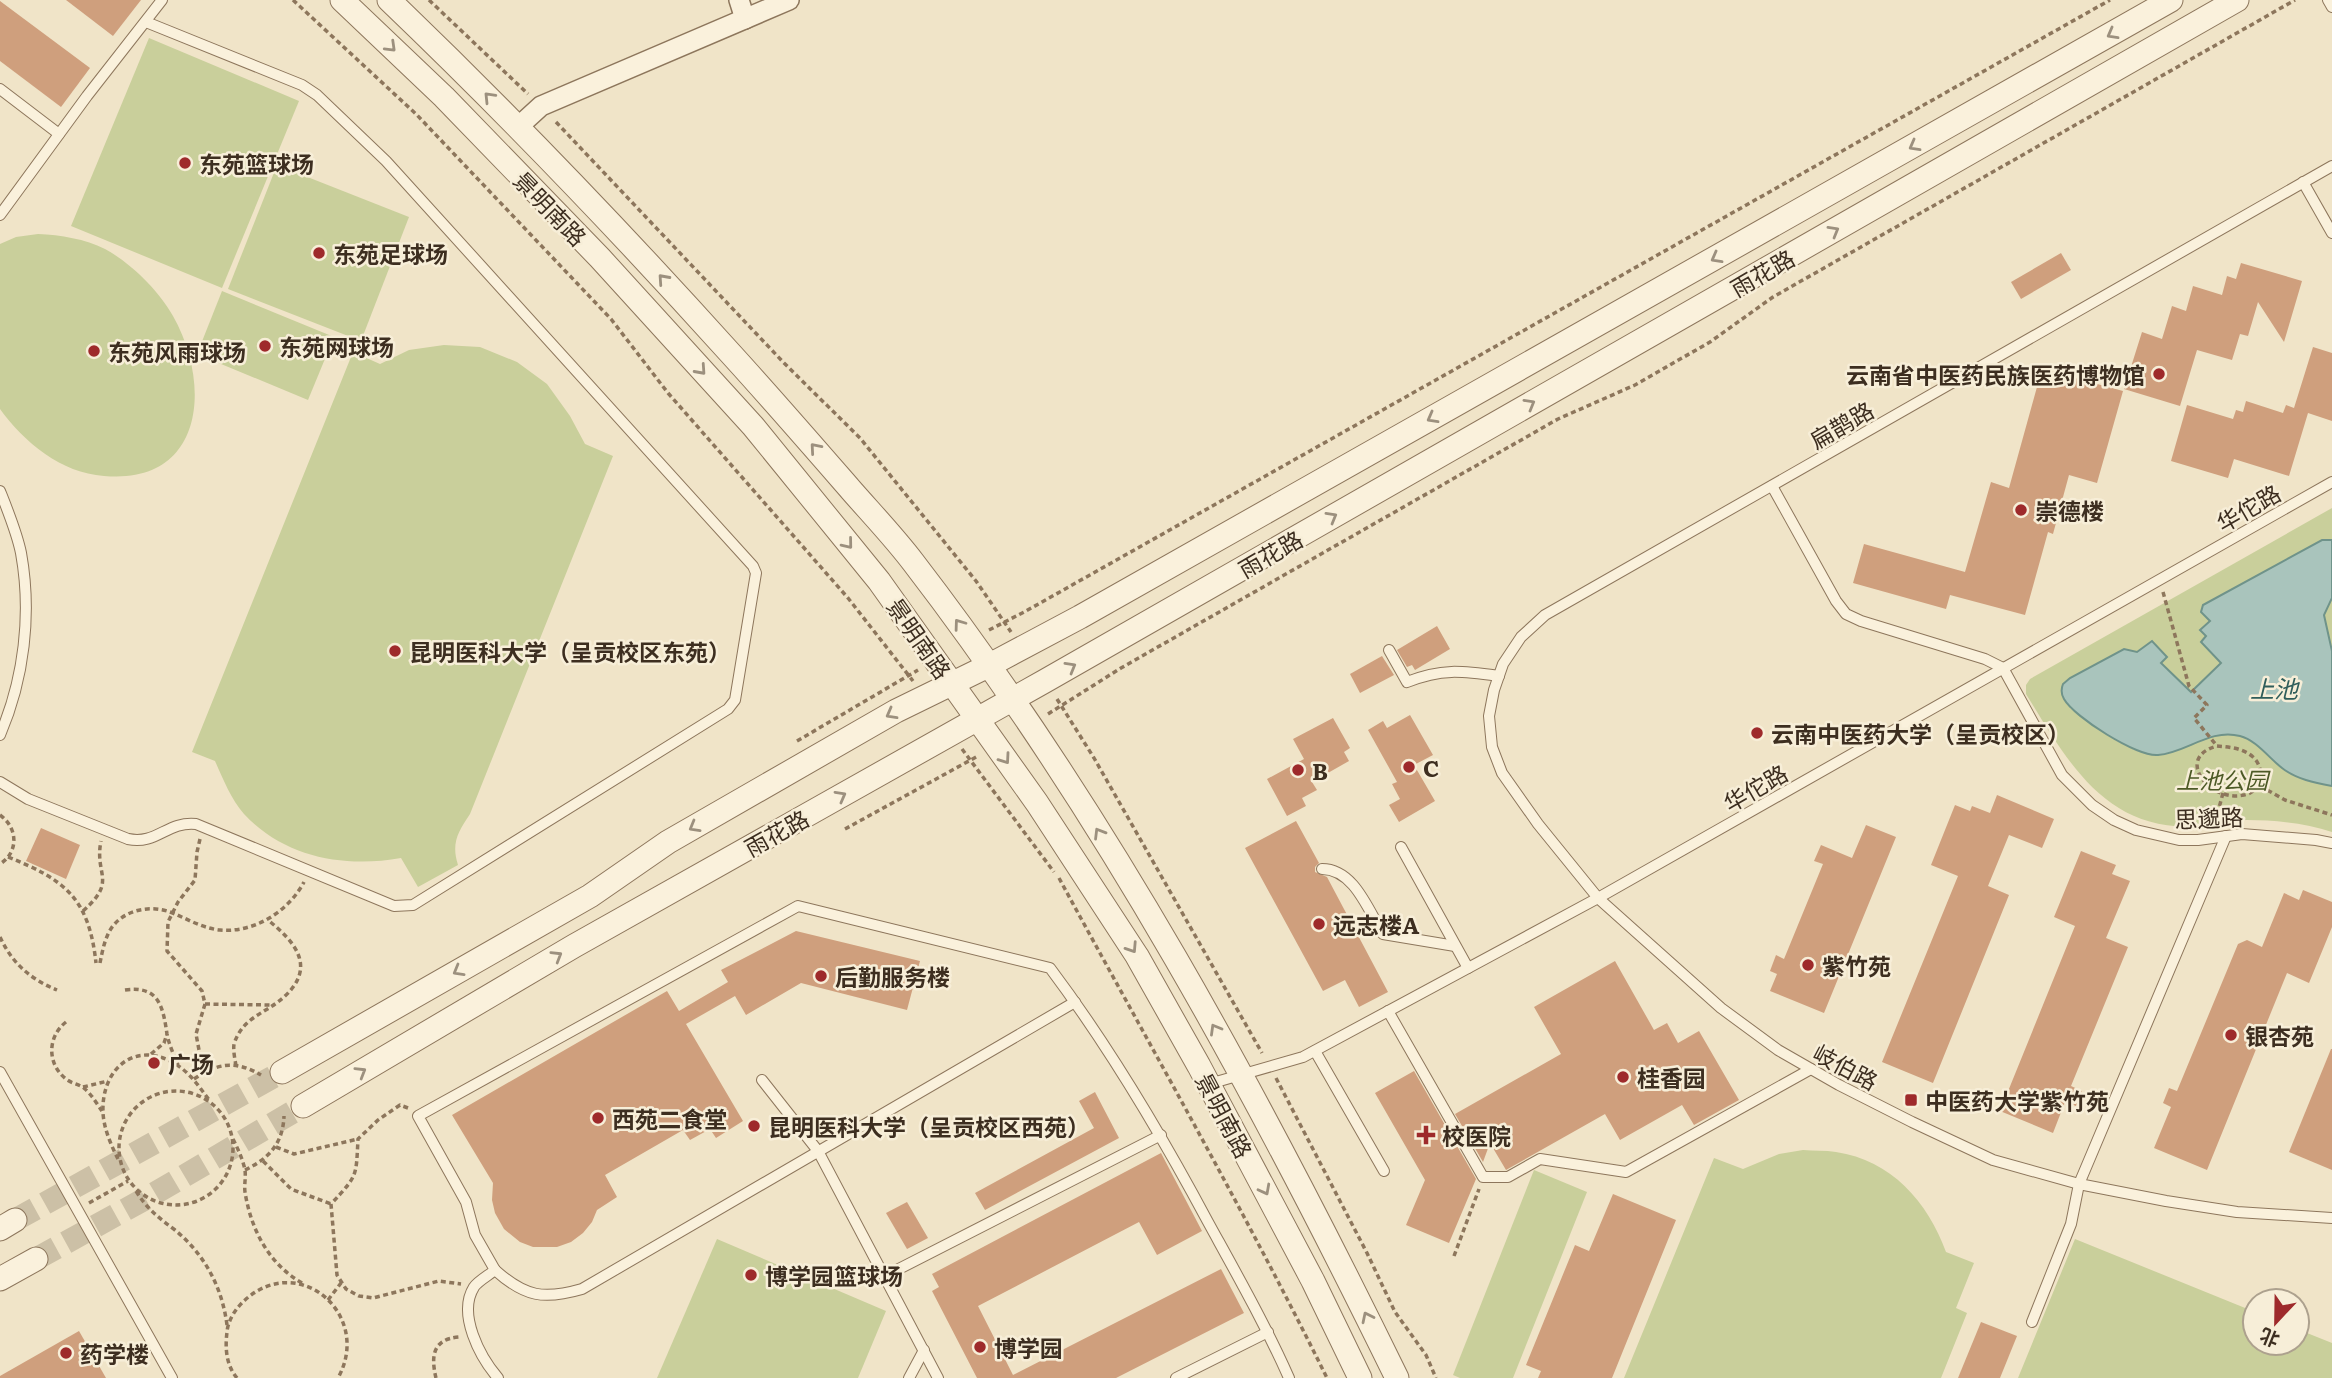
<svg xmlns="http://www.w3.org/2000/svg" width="2332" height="1378" font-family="Literata,'Noto Sans SC',serif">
<rect width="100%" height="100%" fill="#f0e4c8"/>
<g fill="#c9cf9b">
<polygon points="149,38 299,101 222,288 71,226"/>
<polygon points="277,165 409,217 361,341 228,289"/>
<path d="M38 234C61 235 85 239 105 249 131 263 159 291 173 316 212 385 204 485 104 476 61 473 24 442 0 409V244L16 237Z"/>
<polygon points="222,291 334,337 308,400 197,354"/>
<path d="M444 345 480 347 517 362 547 384 570 416 585 444 613 456 470 814C458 832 451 843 458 865L418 887 401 858C345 868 285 858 244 814 231 799 223 779 215 761L192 752 353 352 380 364 409 350Z"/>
<path d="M2332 508V540H2322L2203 605 2210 621 2206 636 2221 663 2190 693 2161 663 2124 649 2070 678V708C2090 724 2133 757 2160 755 2165 755 2171 751 2175 750 2195 742 2216 731 2238 736 2257 739 2270 761 2286 771 2300 779 2316 783 2332 786V832C2306 823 2274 820 2247 820 2231 820 2215 825 2199 826 2106 833 2068 762 2026 694V685L2030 679Z"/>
<polygon points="2332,598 2332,651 2324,615"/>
<path d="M1803 1150C1814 1151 1825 1150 1836 1152 1891 1160 1928 1202 1946 1252L1974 1263 1956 1308 1967 1313 1941 1378H1624L1714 1158 1743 1169 1779 1154Z"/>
<polygon points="1534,1170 1587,1192 1513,1378 1460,1378 1453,1375"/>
<polygon points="717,1239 886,1311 858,1378 657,1378"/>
<polygon points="2075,1239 2255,1312 2255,1343 2297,1343 2297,1329 2332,1343 2332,1378 2018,1378"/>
</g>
<path fill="#a9c4bc" stroke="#6f938a" stroke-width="2" d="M2322 540H2332V598L2324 615 2332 651V786C2315 783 2296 779 2282 768 2269 758 2256 740 2240 736 2210 728 2186 753 2158 755 2137 757 2074 717 2064 699 2061 694 2061 689 2063 684L2070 678 2124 649 2137 652 2152 641 2167 657 2161 663 2191 692 2221 663 2201 642 2206 636 2200 630 2210 621 2201 612 2203 605Z"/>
<g fill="#cf9f7d">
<polygon points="66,0 141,0 113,36"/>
<polygon points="0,1 90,68 61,107 0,61"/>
<polygon points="2061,253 2071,270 2021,299 2011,282"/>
<polygon points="2241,263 2302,281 2284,342 2258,302 2248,336 2240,334 2232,360 2197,350 2180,406 2124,389 2142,332 2162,339 2172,306 2186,311 2193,286 2222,295 2227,276 2236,279"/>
<polygon points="2313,347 2332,353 2332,421 2308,413 2289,476 2234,459 2228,478 2171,461 2187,405 2233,419 2236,410 2243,412 2246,401 2283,413 2286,405 2294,408"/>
<polygon points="2042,369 2123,391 2097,483 2069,475 2053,534 2048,532 2025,615 1950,595 1946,609 1853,583 1864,544 1965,572 1991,482 2009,488"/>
<polygon points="1437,626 1450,649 1415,670 1412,665 1407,667 1397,650"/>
<polygon points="1382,656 1394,675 1360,693 1350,674"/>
<polygon points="1410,715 1433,755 1414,765 1435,801 1399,822 1389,805 1400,799 1392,784 1397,782 1368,730 1383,721 1387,728"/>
<polygon points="1333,718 1350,748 1344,752 1349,761 1312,782 1317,790 1302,798 1306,806 1287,816 1267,779 1304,759 1293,739"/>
<polygon points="1997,795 2054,819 2042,848 2009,835 1988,886 2009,895 1933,1083 1882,1062 1958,876 1931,865 1955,805 1970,811 1972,806 1990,813"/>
<polygon points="1296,821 1319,863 1315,867 1315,872 1327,877 1388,992 1359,1007 1345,980 1323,991 1245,848"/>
<polygon points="1866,825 1896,837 1824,1013 1770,991 1777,974 1770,971 1776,955 1784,959 1823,864 1814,861 1821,845 1852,858"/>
<polygon points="41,828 80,845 66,879 26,861"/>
<polygon points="2081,851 2116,865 2112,874 2130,881 2106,938 2128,947 2071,1086 2082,1091 2076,1106 2065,1102 2053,1133 2000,1111 2075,926 2054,917"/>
<polygon points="2303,890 2332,902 2332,927 2309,983 2287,973 2207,1170 2154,1148 2171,1107 2163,1103 2169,1088 2177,1091 2238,944 2247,940 2262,947 2284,893 2299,900"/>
<polygon points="796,931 920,961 907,1010 801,983 746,1015 735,996 686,1024 743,1121 716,1138 710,1129 690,1140 683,1130 605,1175 617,1197 597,1210 592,1222 583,1233 571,1242 557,1247 533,1247 520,1242 504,1229 495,1213 492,1200 493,1183 452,1115 667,991 679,1011 728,982 721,970"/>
<polygon points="1615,961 1654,1030 1667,1023 1678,1043 1699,1031 1739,1100 1694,1125 1682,1105 1620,1140 1605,1114 1506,1170 1490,1143 1483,1162 1455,1114 1561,1054 1534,1007"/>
<polygon points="2331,1049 2332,1049 2332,1170 2289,1152"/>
<polygon points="1414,1071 1476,1179 1449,1243 1406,1225 1425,1180 1375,1093"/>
<polygon points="1095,1092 1119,1138 985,1210 975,1193 1094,1128 1079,1101"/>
<polygon points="1161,1153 1202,1231 1157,1255 1139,1222 978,1306 1013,1375 1221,1269 1244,1313 1116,1378 977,1378 932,1291 939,1287 932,1274"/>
<polygon points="1613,1194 1676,1220 1612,1378 1538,1378 1541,1371 1526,1365 1575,1245 1589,1251"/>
<polygon points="907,1202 928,1238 907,1249 886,1213"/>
<polygon points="1981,1322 2017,1336 2000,1378 1958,1378"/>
<polygon points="79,1331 106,1378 0,1378 0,1376"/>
</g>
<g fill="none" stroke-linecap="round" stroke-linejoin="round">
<g stroke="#ccc0a6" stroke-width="23" stroke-dasharray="23 11" stroke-linecap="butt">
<polyline points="15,1220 282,1072"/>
<polyline points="36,1259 152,1195 303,1106"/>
</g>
<g stroke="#8d765c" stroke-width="12">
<g id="service">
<polyline points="2328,0 2332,7"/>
<polyline points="0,89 59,134"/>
<polyline points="2332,166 1545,615 1521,637 1503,664 1494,690 1489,716 1492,747 1502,773 1538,824 1598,898 1721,1008 1778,1050 1839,1085 1912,1122 1993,1160 2079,1184 2166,1201 2237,1212 2332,1218"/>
<polyline points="2303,182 2332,233"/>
<polyline points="0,215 87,96 162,0"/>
<polyline points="1772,486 1836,601 1846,614 1861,621 1985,659 2003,668 2062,775 2092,805 2114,820 2136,830 2179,840 2198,840 2242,834 2316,840 2332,843"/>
<path d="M0 491C8 511 17 533 21 553 32 614 24 679 0 735"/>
<path d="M1389 650 1407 682C1442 668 1462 671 1499 676"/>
<path d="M0 782 28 799 128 839C157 845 167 821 196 824L394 906 413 905 728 709 735 700 756 573 753 566 386 161 317 95 302 85 146 22"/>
<polyline points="1401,847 1468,968"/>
<path d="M1322 869C1354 869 1368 910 1383 934L1455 946"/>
<polyline points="1388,1011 1483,1177 1508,1177 1540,1159 1626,1172 1811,1069"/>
<polyline points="1315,1051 1384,1171"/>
<polyline points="0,1072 172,1378"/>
<polyline points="762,1080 818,1151 938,1378"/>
<polyline points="1209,1084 1303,1057 1598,898 2332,482"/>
<path d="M495 1270C525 1297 544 1300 582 1289L1075 1002"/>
<polyline points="885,1276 1161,1135"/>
<polyline points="2032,1322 2071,1224 2079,1184 2226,836"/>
<path d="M498 1378C480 1357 457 1314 474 1287 478 1281 489 1275 495 1270L475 1235 466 1202 418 1116 798 906 1050 968C1110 1048 1161 1134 1208 1222 1236 1273 1265 1324 1289 1378"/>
<polyline points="909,1378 924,1350"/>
<polyline points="1176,1378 1268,1332"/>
</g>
</g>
<g stroke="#8d765c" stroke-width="22">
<g id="minor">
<polyline points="739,0 745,19"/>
<polyline points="518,127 541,106 789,0"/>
</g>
</g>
<g stroke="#8d765c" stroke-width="25">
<g id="tertiary">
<polyline points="342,0 444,97 600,258 753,426 879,581 1037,803 1137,956 1199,1066 1313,1281 1360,1378"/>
<path d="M389 0C508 114 621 232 731 354 772 399 811 444 851 490 872 514 894 537 913 562 1106 813 1258 1094 1397 1378"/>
<polyline points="282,1072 590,896 668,842 896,711 988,666 1080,617 2171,0"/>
<polyline points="303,1106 574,946 1045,681 2237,0"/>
<polyline points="0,1229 15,1220"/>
<polyline points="0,1279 36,1259"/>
</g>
</g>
<g stroke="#8d765c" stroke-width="3.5" stroke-dasharray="5 3.5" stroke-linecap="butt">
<polyline points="293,0 416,114 611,319 668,393 848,598 913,681"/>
<polyline points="429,0 528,94"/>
<polyline points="556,122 784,363 860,438 976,581 1011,632"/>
<polyline points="2163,592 2189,686 2207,705 2194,718 2217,746"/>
<polyline points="989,630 1026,611 2110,0"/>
<polyline points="1057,699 1094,758 1262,1053"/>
<polyline points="1048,714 1121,668 1558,419 1635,385 1710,342 1773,297 2295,0"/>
<polyline points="797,741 918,670"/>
<path d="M2217 746C2229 747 2243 748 2253 757 2266 769 2262 792 2244 795 2211 803 2173 758 2217 746Z"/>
<polyline points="962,749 1054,872"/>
<polyline points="2260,786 2285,800 2332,815"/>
<polyline points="2223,793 2219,808 2225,824"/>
<path d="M0 815C18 828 19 852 0 864"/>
<polyline points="845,829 978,756"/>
<polyline points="200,839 197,852 195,880 178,902 168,922 167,951 202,991 205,1004 196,1034 199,1050 210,1069"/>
<path d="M8 857C66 880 89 899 96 963"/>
<path d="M1059 878C1149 1044 1243 1208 1327 1378"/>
<path d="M83 911C118 880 94 876 101 841"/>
<path d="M0 937C12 963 30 979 57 990"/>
<path d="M100 963C102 953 104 942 109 932 120 911 148 904 170 912 186 918 201 928 220 930 254 933 288 912 304 882"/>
<path d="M125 990C159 985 163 1007 167 1034 169 1045 174 1055 178 1065"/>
<polyline points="205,1004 271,1005"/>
<path d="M66 1022C47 1037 47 1064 66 1079 72 1084 80 1084 85 1089 92 1095 97 1104 102 1111"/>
<polyline points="151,1054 164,1043 167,1034"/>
<path d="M236 1066C235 1059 233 1051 234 1044 243 1016 266 1014 285 996 317 966 294 941 268 920"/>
<polyline points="1276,1078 1367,1253 1395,1312 1426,1355 1436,1378"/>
<path d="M194 1079C218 1063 235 1060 261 1075"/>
<polyline points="83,1087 108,1081"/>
<circle cx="176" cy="1148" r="57"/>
<path d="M408 1108 400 1105 378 1120 358 1139C356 1177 358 1175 331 1204L337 1275 346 1289 359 1296 373 1298 439 1281 461 1284"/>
<path d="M233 1139C238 1149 243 1160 245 1170 246 1178 244 1185 245 1192 251 1230 269 1264 302 1283"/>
<polyline points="276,1147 294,1154 358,1139"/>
<path d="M118 1159C111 1145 104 1129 103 1113 101 1067 137 1039 177 1065 191 1074 200 1088 210 1101"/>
<polyline points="263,1161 291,1189 331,1204"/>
<path d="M245 1170C268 1159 283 1144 284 1116"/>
<path d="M136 1191C147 1209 159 1218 175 1230 205 1255 222 1287 227 1325"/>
<polyline points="89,1203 128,1181"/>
<polyline points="1454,1256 1479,1189"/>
<polyline points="328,1300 341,1283"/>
<path d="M237 1378C226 1365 225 1348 227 1332 228 1320 236 1308 245 1300 299 1251 373 1315 338 1378"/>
<path d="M436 1378C431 1357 432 1339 459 1337"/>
</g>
<use href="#service" stroke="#faf1dc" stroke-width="10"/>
<use href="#minor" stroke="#faf1dc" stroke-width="19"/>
<use href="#tertiary" stroke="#faf1dc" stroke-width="23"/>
</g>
<defs><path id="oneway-chevron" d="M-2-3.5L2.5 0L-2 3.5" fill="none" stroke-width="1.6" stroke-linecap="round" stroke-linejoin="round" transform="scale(1.75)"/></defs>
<g stroke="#9c907e">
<use href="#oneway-chevron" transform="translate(2112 34) rotate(151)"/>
<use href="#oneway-chevron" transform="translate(391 47) rotate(44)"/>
<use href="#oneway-chevron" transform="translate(489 97) rotate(-134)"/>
<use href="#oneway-chevron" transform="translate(1914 146) rotate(151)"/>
<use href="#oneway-chevron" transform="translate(1834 231) rotate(-30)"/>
<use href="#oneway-chevron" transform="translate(1716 258) rotate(151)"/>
<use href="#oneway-chevron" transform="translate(663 279) rotate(-132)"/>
<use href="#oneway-chevron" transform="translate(701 370) rotate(48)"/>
<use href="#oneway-chevron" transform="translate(1530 404) rotate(-30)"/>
<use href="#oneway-chevron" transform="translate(1432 418) rotate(151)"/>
<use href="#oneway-chevron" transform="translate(815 448) rotate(-131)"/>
<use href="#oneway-chevron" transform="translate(1332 517) rotate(-30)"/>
<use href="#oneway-chevron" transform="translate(848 544) rotate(51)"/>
<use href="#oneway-chevron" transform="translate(959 624) rotate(-126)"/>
<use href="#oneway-chevron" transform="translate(1071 667) rotate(-30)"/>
<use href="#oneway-chevron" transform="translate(891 714) rotate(151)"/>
<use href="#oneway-chevron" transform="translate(1005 759) rotate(55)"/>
<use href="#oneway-chevron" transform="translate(841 796) rotate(-29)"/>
<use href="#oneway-chevron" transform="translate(694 827) rotate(150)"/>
<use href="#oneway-chevron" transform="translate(1099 833) rotate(-121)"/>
<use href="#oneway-chevron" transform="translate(1132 948) rotate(57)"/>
<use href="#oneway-chevron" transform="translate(557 956) rotate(-31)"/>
<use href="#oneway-chevron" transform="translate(458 971) rotate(150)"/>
<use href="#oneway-chevron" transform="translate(1215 1029) rotate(-120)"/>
<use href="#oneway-chevron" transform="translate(361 1072) rotate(-31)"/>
<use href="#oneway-chevron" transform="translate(1265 1190) rotate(62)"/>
<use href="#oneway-chevron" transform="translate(1367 1317) rotate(-116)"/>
</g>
<g fill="#9e2a2b" stroke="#f7eed8" stroke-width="2.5">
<circle cx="185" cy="163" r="7"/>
<circle cx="319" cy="253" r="7"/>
<circle cx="265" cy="346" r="7"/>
<circle cx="94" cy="351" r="7"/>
<circle cx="2159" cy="374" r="7"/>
<circle cx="2021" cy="510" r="7"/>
<circle cx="395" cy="651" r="7"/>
<circle cx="1757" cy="733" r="7"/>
<circle cx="1409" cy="767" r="7"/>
<circle cx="1298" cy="770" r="7"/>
<circle cx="1319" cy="924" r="7"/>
<circle cx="1808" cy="965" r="7"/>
<circle cx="821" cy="976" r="7"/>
<circle cx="2231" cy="1035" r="7"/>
<circle cx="154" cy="1063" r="7"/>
<circle cx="1623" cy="1077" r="7"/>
<rect x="1904" y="1093" width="14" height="14" rx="3.5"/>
<circle cx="598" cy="1118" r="7"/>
<circle cx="754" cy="1126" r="7"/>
<path d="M1422.5 1124.5h7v7h7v7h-7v7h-7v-7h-7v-7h7z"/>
<circle cx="751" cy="1275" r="7"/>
<circle cx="980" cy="1347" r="7"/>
<circle cx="66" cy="1353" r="7"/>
</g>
<g text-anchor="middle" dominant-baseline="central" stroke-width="5" stroke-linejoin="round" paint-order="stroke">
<g font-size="23" font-weight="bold" fill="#3d2e20" stroke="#f7eed8" text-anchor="start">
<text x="199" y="163">东苑篮球场</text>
<text x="333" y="253">东苑足球场</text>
<text x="279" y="346">东苑网球场</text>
<text x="108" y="351">东苑风雨球场</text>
<text x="2145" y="374" text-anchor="end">云南省中医药民族医药博物馆</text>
<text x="2035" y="510">崇德楼</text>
<text x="409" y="651">昆明医科大学（呈贡校区东苑）</text>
<text x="1771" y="733">云南中医药大学（呈贡校区）</text>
<text x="1423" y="767">C</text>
<text x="1312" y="770">B</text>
<text x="1333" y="924">远志楼A</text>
<text x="1822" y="965">紫竹苑</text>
<text x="835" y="976">后勤服务楼</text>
<text x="2245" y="1035">银杏苑</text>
<text x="168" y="1063">广场</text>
<text x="1637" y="1077">桂香园</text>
<text x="1925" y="1100">中医药大学紫竹苑</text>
<text x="612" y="1118">西苑二食堂</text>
<text x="768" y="1126">昆明医科大学（呈贡校区西苑）</text>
<text x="1442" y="1135">校医院</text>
<text x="765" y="1275">博学园篮球场</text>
<text x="994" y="1347">博学园</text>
<text x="80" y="1353">药学楼</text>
</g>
<g font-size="23" fill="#3d2e20" stroke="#f7eed8">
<text transform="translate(551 208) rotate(46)">景明南路</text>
<text transform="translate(1762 272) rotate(-30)">雨花路</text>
<text transform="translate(1841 424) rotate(-30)">扁鹊路</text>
<text transform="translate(2248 507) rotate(-30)">华佗路</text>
<text transform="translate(1270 553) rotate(-30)">雨花路</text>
<text transform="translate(920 638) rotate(55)">景明南路</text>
<text transform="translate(1755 787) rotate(-30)">华佗路</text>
<text transform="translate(2209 817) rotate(-2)">思邈路</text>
<text transform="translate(776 832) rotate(-29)">雨花路</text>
<text transform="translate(1846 1066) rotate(28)">岐伯路</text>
<text transform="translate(1225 1115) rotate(62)">景明南路</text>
</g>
<g font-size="23" font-style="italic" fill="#4d5a26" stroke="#f7eed8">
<text x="2222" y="779">上池公园</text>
</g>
<g font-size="24" font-style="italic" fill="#2f5d5a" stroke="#f7eed8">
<text x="2274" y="687">上池</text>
</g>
</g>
<g transform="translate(2276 1322) rotate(202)"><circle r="33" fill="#f7eed8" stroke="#ada18e" stroke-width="2"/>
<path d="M0-5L12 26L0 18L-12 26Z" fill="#9e2a2b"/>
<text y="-10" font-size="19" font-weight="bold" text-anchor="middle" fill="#3d2e20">北</text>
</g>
</svg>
